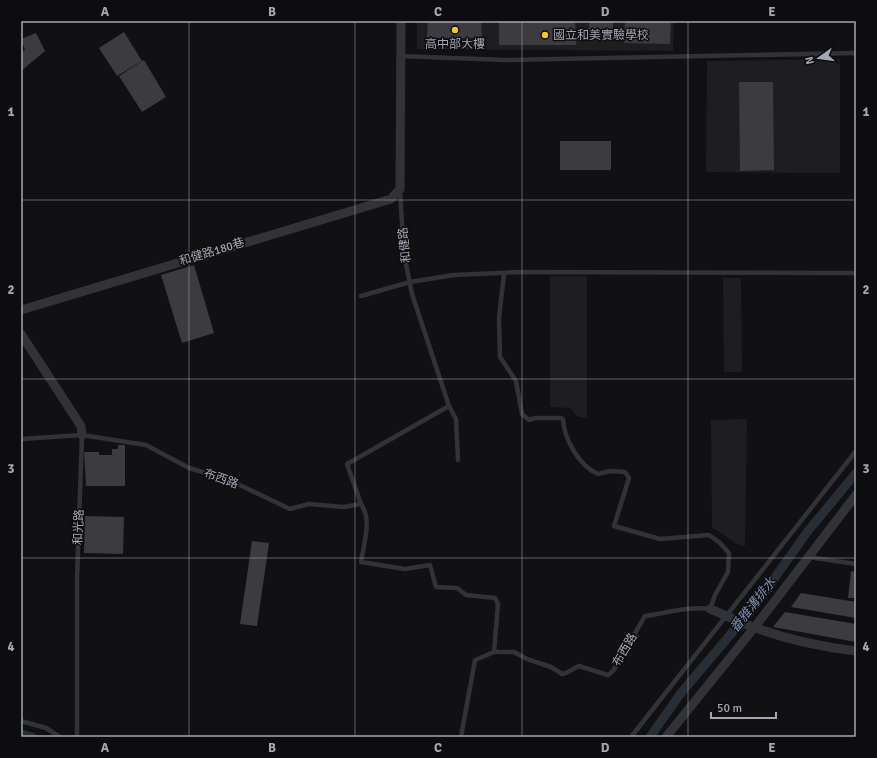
<svg xmlns="http://www.w3.org/2000/svg" width="877" height="758" font-family="Signika,'Noto Sans TC',sans-serif">
<rect width="100%" height="100%" fill="#111113"/>
<g fill="#1e1d20">
<polygon points="417,21 674,21 673,51 417,49"/>
<polygon points="840,59 840,173 706,172 707,61"/>
<polygon points="550,276 587,276 587,418 578,417 570,408 550,407"/>
<polygon points="723,278 741,278 742,372 724,372"/>
<polygon points="747,419 745,546 738,545 712,527 711,420"/>
</g>
<g fill="none" stroke-linecap="round" stroke-linejoin="round">
<g stroke="#282e36" stroke-width="9">
<polyline points="21,734 32,737"/>
<polyline points="650,737 681,693 753,608 808,531 856,473"/>
</g>
</g>
<g fill="#3c3b40">
<polygon points="428,21 481,21 482,38 427,38"/>
<polygon points="499,21 575,21 576,45 499,45"/>
<polygon points="589,21 613,21 613,38 589,37"/>
<polygon points="625,21 671,21 670,44 624,43"/>
<polygon points="124,32 142,61 117,76 99,48"/>
<polygon points="36,33 45,51 21,71 21,53 25,50 21,39"/>
<polygon points="144,60 166,97 142,112 119,76"/>
<polygon points="739,82 773,82 774,170 740,171"/>
<rect x="560" y="141" width="51" height="29"/>
<polygon points="194,265 214,333 182,343 161,275"/>
<polygon points="118,445 125,445 125,486 86,486 84,452 99,452 99,455 112,455 112,449 118,449"/>
<polygon points="85,516 124,517 123,554 84,553"/>
<polygon points="252,541 269,543 257,626 240,624"/>
<polygon points="851,571 856,572 856,598 848,598"/>
<polygon points="801,593 856,602 856,618 791,607"/>
<polygon points="785,612 856,624 856,642 773,627"/>
</g>
<g fill="none" stroke-linecap="round" stroke-linejoin="round">
<g stroke="#323338" stroke-width="4.5">
<polyline points="400,56 505,60 856,53"/>
<polyline points="400,191 404,254 412,294 449,406 456,419 458,460"/>
<polyline points="361,296 410,282 454,275 520,272 856,273"/>
<polyline points="21,439 82,435 146,445 189,468 227,479 290,509 309,504 344,507 361,504 347,464 449,406"/>
<path d="M361 504C372 520 364 543 361 562L405 569 430 565 436 587 457 588 466 595 495 598 498 604 494 652"/>
<polyline points="808,557 856,564"/>
<polyline points="21,721 46,728 60,737"/>
<polyline points="77,737 77,579 82,435"/>
<path d="M461 737 475 660 494 652H514L527 659 551 667 562 674 566 673 579 666 608 675 613 671 645 616C666 613 689 606 710 609L715 595 728 572 729 553 719 542 709 535 660 539 614 526 629 478 625 472 610 471 598 474C579 466 564 439 563 419L561 418H535L529 420 522 414 516 381 500 357 499 318 504 274"/>
<polyline points="631,737 856,451"/>
</g>
<g stroke="#323338" stroke-width="9">
<polyline points="21,310 391,199 400,189 401,21"/>
<polyline points="21,334 81,426 82,435"/>
<path d="M710 609C726 615 740 623 756 628 789 640 822 647 856 651"/>
<polyline points="666,737 754,628 856,495"/>
</g>
</g>
<path fill="none" stroke="#a3a6b3" stroke-width="1" stroke-opacity="0.55" d="M189 21V737M355 21V737M522 21V737M688 21V737M21 200H856M21 379H856M21 558H856"/>
<g fill="#f0c62c" stroke="#0d0c0e" stroke-width="1.5">
<circle cx="455" cy="30" r="4"/>
<circle cx="545" cy="35" r="4"/>
</g>
<g text-anchor="middle" dominant-baseline="central" stroke-width="3" stroke-linejoin="round" paint-order="stroke">
<g font-size="12" fill="#a3a6b3" stroke="#0d0c0e" text-anchor="start">
<text x="553" y="35">國立和美實驗學校</text>
<text x="455" y="44" text-anchor="middle">高中部大樓</text>
</g>
<g font-size="12" fill="#a3a6b3" stroke="#0d0c0e">
<text transform="translate(405 245) rotate(-96)">和健路</text>
<text transform="translate(212 252) rotate(-17)">和健路180巷</text>
<text transform="translate(221 479) rotate(20)">布西路</text>
<text transform="translate(79 527) rotate(-88)">和光路</text>
<text transform="translate(625 650) rotate(-60)">布西路</text>
</g>
<g font-size="13" font-style="italic" fill="#798faf" stroke="#0d0c0e">
<text transform="translate(753 605) rotate(-52)">番雅溝排水</text>
</g>
</g>
<rect width="877" height="758" fill="none" stroke="#0d0c0e" stroke-width="44"/>
<g transform="translate(819 58) rotate(256)" stroke="#0d0c0e" stroke-width="3" paint-order="stroke">
<path d="M0-3L7 15L0 10L-7 15Z" fill="#a3a6b3"/>
<text y="-6" font-size="11" font-weight="bold" text-anchor="middle" fill="#a3a6b3">N</text>
</g>
<path d="M711 712v6h65v-6" fill="none" stroke="#a3a6b3" stroke-width="2"/>
<text x="717" y="712" font-size="12" fill="#a3a6b3" stroke="#0d0c0e" stroke-width="3" paint-order="stroke">50 m</text>
<rect x="22" y="22" width="833" height="714" fill="none" stroke="#a3a6b3" stroke-width="1.5"/>
<g font-size="13" text-anchor="middle" font-weight="bold" fill="#a3a6b3">
<text x="105" y="16">A</text>
<text x="272" y="16">B</text>
<text x="438" y="16">C</text>
<text x="605" y="16">D</text>
<text x="772" y="16">E</text>
<text x="11" y="116">1</text>
<text x="866" y="116">1</text>
<text x="11" y="294">2</text>
<text x="866" y="294">2</text>
<text x="11" y="473">3</text>
<text x="866" y="473">3</text>
<text x="11" y="651">4</text>
<text x="866" y="651">4</text>
<text x="105" y="752">A</text>
<text x="272" y="752">B</text>
<text x="438" y="752">C</text>
<text x="605" y="752">D</text>
<text x="772" y="752">E</text>
</g>
</svg>
